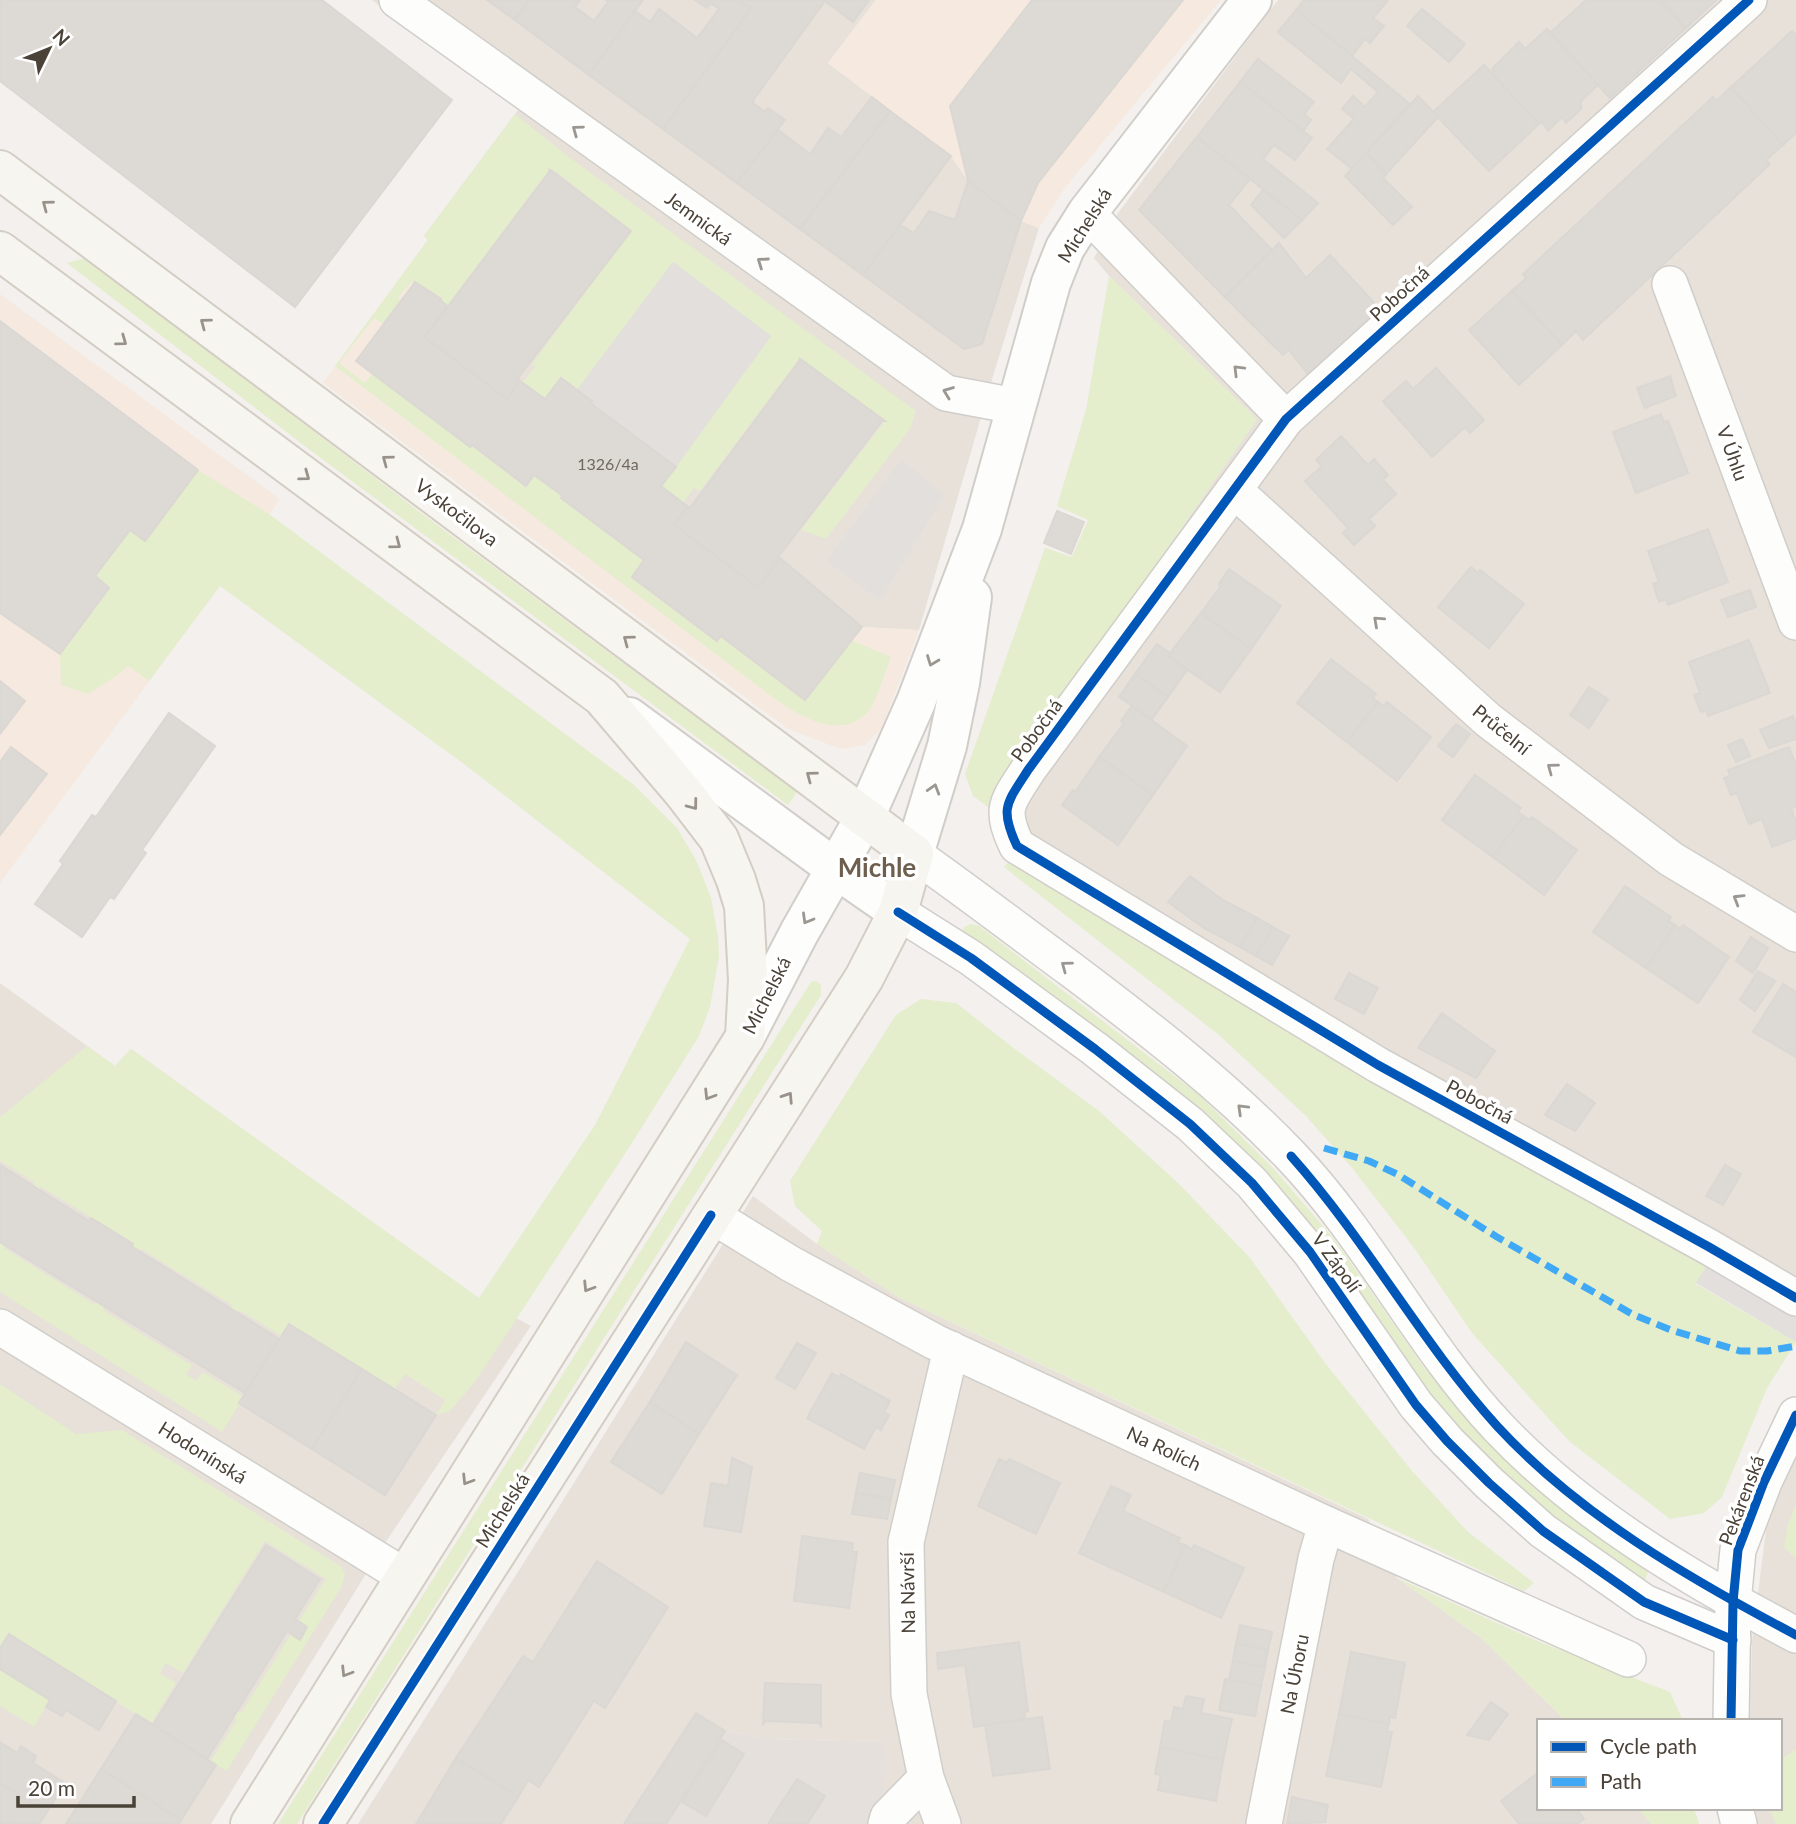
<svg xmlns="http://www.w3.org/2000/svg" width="1796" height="1824" font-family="Lato,sans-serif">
<rect width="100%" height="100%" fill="#f3f0ed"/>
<g fill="#e7e1da">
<polygon points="372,0 876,0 828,63 951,156 968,181 1021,221 1039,228 996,366 919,630 862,627 758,587 424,337 403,274 428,240 424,236 518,110 472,73"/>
<polygon points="1278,0 1796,0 1796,1309 1013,856 988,807 1257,419 1109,276 1094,258 1118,213"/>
<polygon points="0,983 115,1066 131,1049 478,1298 531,1326 387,1540 211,1824 0,1824"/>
<polygon points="753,1196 817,1244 898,1297 1368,1519 1397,1578 1481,1638 1566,1721 1539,1721 1539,1808 1638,1808 1651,1824 874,1824 886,1742 766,1739 725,1731 624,1824 358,1824 547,1526"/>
<polygon points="1796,1457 1796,1824 1756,1824 1752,1808 1780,1808 1780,1721 1750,1721 1752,1641 1767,1522"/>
</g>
<g fill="#f6eae0">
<polygon points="876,0 1221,0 1064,189 1039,228 1021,221 968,181 951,156 828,63"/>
<polygon points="403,274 441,299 440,301 447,306 424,337 507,398 520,381 561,378 592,401 591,404 676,467 662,486 688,507 675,525 758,586 780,558 861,627 919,630 882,728 865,745 841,749 788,729 323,383"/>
<polygon points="0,294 280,499 207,603 0,883"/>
</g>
<polygon fill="#e5e0dc" points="696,1713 725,1731 766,1739 886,1742 887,1774 874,1824 624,1824"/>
<g fill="#e4edcc">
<path d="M515 114 569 157 916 411 910 429 826 539 801 530 884 422 799 359 700 491 694 488 683 503 661 486 771 336 673 262 577 390 545 399 523 382 535 367 532 364 630 232 557 172 549 170 447 306 432 292 411 282 398 298 401 301 384 324 374 318 339 363 365 383 372 374 526 485 534 475 563 496 561 499 644 560 632 578 717 641 721 636 805 700 851 640 891 657C886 669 876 704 868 712 841 741 801 717 775 699L335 366 428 240 424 236Z"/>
<polygon points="86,258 425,516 797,792 788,805 310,450 67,263"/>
<polygon points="1109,276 1257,419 988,807 973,796 965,774 1045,548 1072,557 1088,520 1057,506 1086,410"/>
<polygon points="198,470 269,514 634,785 677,828 697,862 711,898 718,937 719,956 710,1007 699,1036 630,1146 475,1382 450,1411 436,1415 445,1400 405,1374 394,1390 290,1324 282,1336 239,1310 238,1312 230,1308 232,1305 141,1249 139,1251 131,1246 133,1243 41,1187 39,1190 32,1185 34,1182 0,1161 0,1117 87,1046 115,1066 131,1049 479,1298 595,1125 690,939 464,764 220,586 149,681 128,666 118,675 88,694 61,685 60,654 109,588 95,576 130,530 146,541"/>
<polygon points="1013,856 1711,1259 1696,1284 1796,1342 1767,1388 1722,1497 1704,1513 1670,1519 1569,1441 1472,1333 1415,1249 1353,1169 1306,1116 1219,1035 1004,867"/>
<polygon points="971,924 979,926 1199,1095 1274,1169 1334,1239 1423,1366 1462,1415 1514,1468 1574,1519 1648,1572 1644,1582 1591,1553 1450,1425 1319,1249 962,932 964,927"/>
<polygon points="811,982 816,981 821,985 821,995 297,1824 278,1824"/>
<polygon points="921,999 956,1003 1011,1046 1099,1111 1179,1184 1250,1258 1325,1363 1412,1471 1468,1532 1534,1583 1524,1591 898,1297 817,1244 822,1231 795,1206 790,1181 896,1015"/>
<polygon points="0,1242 5,1245 4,1248 94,1304 97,1301 104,1306 103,1310 192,1365 186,1374 196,1381 203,1372 244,1397 222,1432 0,1292"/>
<polygon points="0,1384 76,1434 122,1430 342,1567 345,1574 342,1586 227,1771 210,1762 237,1720 234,1717 238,1711 241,1713 291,1634 300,1639 307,1627 298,1622 326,1579 265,1541 183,1673 166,1663 160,1673 176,1683 151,1724 9,1634 0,1648"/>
<polygon points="1796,1504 1796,1559 1784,1547 1788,1524"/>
<polygon points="1397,1578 1535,1640 1670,1692 1683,1721 1566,1721 1481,1638"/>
<polygon points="0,1669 50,1700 34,1727 0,1706"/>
<polygon points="1796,1749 1796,1824 1776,1824 1769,1808 1780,1808 1780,1760"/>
<polygon points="1638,1808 1694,1808 1699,1824 1651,1824"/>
</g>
<g fill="#e2dfdc">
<polygon points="673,262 771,336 676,467 590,403 591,401 577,390"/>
<polygon points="901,460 944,495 880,600 827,561"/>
<polygon points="1711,1259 1796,1309 1796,1342 1696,1283"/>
</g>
<g fill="#ddd9d5" stroke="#dbd7d2" stroke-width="2">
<polygon points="0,0 322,0 452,100 295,307 0,81"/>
<polygon points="487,0 529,0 515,20"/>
<polygon points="529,0 580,0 575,7 594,21 608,2 606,0 643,0 589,75 515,20"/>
<polygon points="695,0 739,0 751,9 663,129 589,75 635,11 650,22 659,9 697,38 719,9 711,3 707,8"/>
<polygon points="739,0 869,0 853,22 825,1 754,99 753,103 765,112 768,108 785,120 737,183 663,129 751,9"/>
<polygon points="1032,0 1183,0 1038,183 1021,221 968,181 950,106"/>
<polygon points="1304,0 1388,0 1373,18 1384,26 1370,43 1365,39 1352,56 1296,10"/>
<polygon points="1586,0 1661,0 1686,28 1610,98 1550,33"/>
<polygon points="1661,0 1716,0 1686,28"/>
<polygon points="1422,9 1465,44 1449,62 1407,26"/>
<polygon points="1296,10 1410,104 1352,169 1327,149 1354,119 1342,109 1353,96 1365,107 1378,92 1351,69 1341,83 1278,32"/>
<polygon points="1547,29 1598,85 1581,101 1581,109 1566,123 1562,117 1548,131 1542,122 1539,124 1491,73 1494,71 1492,69 1519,42 1525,49"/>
<polygon points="1792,31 1796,35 1796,133 1783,145 1731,87"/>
<polygon points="1258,59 1314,102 1304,114 1311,120 1303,131 1240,82"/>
<polygon points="1484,65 1539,124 1489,171 1433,112"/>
<polygon points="1240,82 1312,138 1295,160 1274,145 1263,159 1318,203 1302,220 1197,137"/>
<polygon points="1731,87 1783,145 1766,160 1770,164 1583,340 1576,331 1562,345 1512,291 1526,278 1523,274 1713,97 1716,101"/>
<polygon points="1418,96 1438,117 1386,174 1366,153"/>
<polygon points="872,97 890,111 800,229 737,183 778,130 810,154 828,128 841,137"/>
<polygon points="890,111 951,156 863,275 800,229"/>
<polygon points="1197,137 1250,179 1229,205 1272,250 1225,297 1139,210"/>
<polygon points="1366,153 1386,174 1383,178 1412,207 1393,225 1345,176"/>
<polygon points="549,169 631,231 518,378 520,381 507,399 425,337 550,171"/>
<polygon points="968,181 1021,221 982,344 964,349 863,275 900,225 914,233 929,211 955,220"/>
<polygon points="1263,190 1302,220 1284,238 1251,205"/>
<polygon points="1279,243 1306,278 1330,255 1381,310 1331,356 1307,373 1289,350 1283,355 1225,297"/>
<polygon points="415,282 441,299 440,300 447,306 424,337 507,399 520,381 545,399 561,378 592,401 590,403 676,467 661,486 688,507 674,525 758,587 780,558 862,627 805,700 721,636 717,641 632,577 644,560 561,498 563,496 534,475 526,486 472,445 470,447 356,361"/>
<polygon points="1512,291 1562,345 1519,385 1469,330"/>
<polygon points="0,321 198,470 145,541 130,530 95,576 109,588 60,654 0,613"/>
<polygon points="799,358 885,421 882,421 778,557 780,558 758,587 674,525 688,507 690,508 800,360"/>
<polygon points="1436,368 1484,420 1470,433 1465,427 1432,457 1383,401 1406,381 1413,389"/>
<polygon points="1670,376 1676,396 1645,408 1637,388"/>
<polygon points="1661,414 1664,422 1668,421 1688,473 1636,493 1613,432"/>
<polygon points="1341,436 1368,465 1374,459 1388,475 1383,480 1396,494 1369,519 1375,526 1354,545 1343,533 1348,528 1305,481 1322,466 1316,460"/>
<polygon points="1057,511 1084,522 1071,554 1044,543"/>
<polygon points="1708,529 1728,582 1668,605 1666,599 1659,602 1653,584 1659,582 1648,551"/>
<polygon points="1471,567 1478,573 1480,570 1524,604 1489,648 1438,607"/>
<polygon points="1229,569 1281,606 1251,649 1201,613 1221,586 1219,584"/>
<polygon points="1750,590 1756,607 1728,617 1721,600"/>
<polygon points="1201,613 1251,649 1220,692 1168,656"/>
<polygon points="1749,640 1770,693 1708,716 1706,710 1701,712 1694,695 1700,693 1689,662"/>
<polygon points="1157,644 1170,653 1168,656 1187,670 1168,697 1135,674"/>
<polygon points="1331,659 1376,694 1373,698 1378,702 1347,742 1297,703"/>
<polygon points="1135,674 1168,697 1152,719 1119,697"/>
<polygon points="0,681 25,701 0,734"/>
<polygon points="1589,687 1608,699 1589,728 1570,715"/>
<polygon points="1378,702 1384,706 1387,702 1431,737 1397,781 1347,742"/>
<polygon points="1132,706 1187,746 1153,795 1099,757 1124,723 1121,721"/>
<polygon points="169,713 215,746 142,850 146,853 114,899 110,897 82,937 35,904 63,864 60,861 92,815 96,817"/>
<polygon points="1793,716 1796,723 1796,739 1769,748 1760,730"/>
<polygon points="1456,724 1470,734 1453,757 1438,746"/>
<polygon points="1742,739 1750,756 1736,762 1728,745"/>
<polygon points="11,747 47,774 0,835 0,762"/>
<polygon points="1789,747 1796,765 1796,807 1791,808 1796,822 1796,838 1772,847 1762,819 1749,824 1737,793 1731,795 1724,778 1730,776 1728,770"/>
<polygon points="1099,757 1153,795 1118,845 1062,805 1073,790 1075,792"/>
<polygon points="1475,775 1521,808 1518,812 1524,816 1493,857 1442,820"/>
<polygon points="1524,816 1529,820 1532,817 1577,850 1544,895 1493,857"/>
<polygon points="1190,876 1223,900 1257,918 1240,947 1204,928 1168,902"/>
<polygon points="1625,886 1671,917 1669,921 1675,925 1646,968 1593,932"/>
<polygon points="1257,918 1273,927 1256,956 1240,947"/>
<polygon points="1675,925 1680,929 1683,925 1729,957 1698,1003 1646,968"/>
<polygon points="1273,927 1289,936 1272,965 1256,956"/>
<polygon points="1751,937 1768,948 1753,973 1736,961"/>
<polygon points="1758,971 1775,981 1755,1011 1740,1000"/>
<polygon points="1349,973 1378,988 1364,1014 1335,999"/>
<polygon points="1783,984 1796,992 1796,1057 1753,1032"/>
<polygon points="1442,1013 1495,1051 1476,1078 1418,1048"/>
<polygon points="1567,1084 1595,1103 1575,1131 1545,1115"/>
<polygon points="0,1165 89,1221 91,1218 133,1244 131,1246 279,1339 245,1393 0,1242"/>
<polygon points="1725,1165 1741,1174 1723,1205 1706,1196"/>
<polygon points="289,1324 362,1369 312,1449 239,1403"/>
<polygon points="686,1342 737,1375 699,1434 650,1402"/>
<polygon points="797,1343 816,1353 795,1389 776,1378"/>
<polygon points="362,1369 436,1415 385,1495 312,1449"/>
<polygon points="832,1373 839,1377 841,1374 890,1401 884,1412 889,1415 881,1430 876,1427 864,1449 807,1418"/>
<polygon points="650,1402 699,1434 662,1494 611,1462"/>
<polygon points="732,1458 752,1467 741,1532 704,1526 711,1483 728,1486"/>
<polygon points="999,1459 1007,1463 1009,1459 1060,1483 1036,1534 978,1506"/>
<polygon points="860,1473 895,1480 891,1499 856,1493"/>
<polygon points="1111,1486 1131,1495 1123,1511 1180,1538 1178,1543 1185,1545 1164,1592 1079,1553"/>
<polygon points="856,1493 891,1499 887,1519 852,1514"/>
<polygon points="802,1536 853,1543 852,1552 857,1552 849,1608 794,1601"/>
<polygon points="266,1545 320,1579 295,1619 307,1627 300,1640 287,1631 207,1759 153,1725"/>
<polygon points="1185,1545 1192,1549 1194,1545 1244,1568 1221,1618 1164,1592"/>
<polygon points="597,1561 668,1607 605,1708 594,1701 539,1787 528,1780 518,1797 456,1758 523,1656 533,1662"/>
<polygon points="1240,1625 1272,1632 1268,1650 1236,1643"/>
<polygon points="9,1634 116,1701 99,1730 66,1710 62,1716 46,1707 50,1700 0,1669 0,1648"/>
<polygon points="1019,1642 1028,1711 1024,1712 1025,1719 974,1727 965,1665 938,1669 937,1653"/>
<polygon points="1236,1643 1268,1650 1265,1667 1233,1661"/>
<polygon points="1351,1652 1405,1663 1395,1718 1390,1717 1389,1724 1339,1714"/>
<polygon points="1233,1661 1265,1667 1261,1686 1229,1679"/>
<polygon points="1225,1679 1261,1686 1255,1716 1219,1710"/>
<polygon points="765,1683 821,1685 821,1726 819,1723 766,1721 763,1724"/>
<polygon points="1186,1696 1204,1699 1201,1713 1232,1719 1223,1760 1160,1747 1165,1721 1171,1722 1174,1707 1183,1709"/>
<polygon points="1491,1702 1508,1714 1489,1740 1467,1735"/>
<polygon points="696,1713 725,1731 666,1824 624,1824"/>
<polygon points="136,1714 216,1765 181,1820 101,1769"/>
<polygon points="1339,1714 1389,1724 1387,1731 1392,1732 1381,1787 1326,1776"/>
<polygon points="1042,1717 1050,1769 993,1776 985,1725"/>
<polygon points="722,1740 744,1754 706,1816 682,1802"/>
<polygon points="0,1742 17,1753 21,1746 36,1756 33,1763 65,1783 47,1812 0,1783"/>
<polygon points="1160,1747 1223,1760 1216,1801 1158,1790 1161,1775 1155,1774"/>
<polygon points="456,1758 518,1797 501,1824 416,1824"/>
<polygon points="101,1769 181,1820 179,1824 66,1824"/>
<polygon points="1539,1772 1539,1808 1576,1808 1584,1819 1577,1824 1519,1824 1501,1801"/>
<polygon points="797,1779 825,1796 807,1824 768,1824"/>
<polygon points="0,1783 47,1812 39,1824 0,1823"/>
<polygon points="1292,1797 1328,1805 1325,1822 1287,1824"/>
</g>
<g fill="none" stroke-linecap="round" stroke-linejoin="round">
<g stroke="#d1ceca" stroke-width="38">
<g id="minor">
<polyline points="397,0 946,393 1015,406"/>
<path d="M1749 0 1286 419 1028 770C1007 803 999 808 1017 846L1378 1065 1709 1247 1796 1298"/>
<polyline points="1087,213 1286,419"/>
<polyline points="1670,284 1796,622"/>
<polyline points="1234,490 1488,720 1671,859 1796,934"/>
<path d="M914 854C968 892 1020 932 1073 971 1150 1029 1225 1087 1291 1156 1370 1239 1420 1344 1498 1427 1581 1515 1690 1579 1796 1635"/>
<polyline points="898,912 971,958 1095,1049 1190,1124 1252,1183 1310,1252 1416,1405 1447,1441 1489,1483 1543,1531 1644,1602 1733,1640"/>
<polyline points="711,1215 791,1264 935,1342 1326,1524 1628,1659"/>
<polyline points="0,1327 406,1577"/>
<polyline points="1731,1721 1733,1602 1738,1550 1764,1482 1796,1415"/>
<polyline points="1735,1808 1739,1824"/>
<polyline points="886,1824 888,1817 926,1778"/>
<polyline points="943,1824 926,1778 909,1694 906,1542 951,1349"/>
<polyline points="1264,1824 1316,1559 1326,1524"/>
</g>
</g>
<g stroke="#d1ceca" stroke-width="42">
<g id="tertiary">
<polyline points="629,717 836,869 898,912"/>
<polyline points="914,854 947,746 960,683 972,597"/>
<polyline points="745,1037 799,933 865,817 916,702 982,529 1051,283 1065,248 1087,213 1252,0"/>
</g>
</g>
<g stroke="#d3cdc4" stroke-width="42">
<g id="secondary">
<polyline points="0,170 914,854 898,912 864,978 323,1824"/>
<polyline points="0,251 602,697 683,792 719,839 736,880 744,906 748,980 745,1037 250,1824"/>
</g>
</g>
<use href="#minor" stroke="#fdfdfc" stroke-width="35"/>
<use href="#tertiary" stroke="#fdfdfc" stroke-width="38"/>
<use href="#secondary" stroke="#f7f5f0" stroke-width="38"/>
<polyline stroke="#3fa9f5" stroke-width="7" stroke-dasharray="14 7" stroke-linecap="butt" points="1324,1148 1369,1161 1397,1174 1497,1237 1632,1314 1671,1330 1740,1351 1767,1351 1796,1346"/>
<g stroke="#fff" stroke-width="13">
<g id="cycleway">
<path d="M1749 0 1286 419 1028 770C1007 803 999 808 1017 846L1378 1065 1709 1247 1796 1298"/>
<polyline points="898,912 971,958 1095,1049 1190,1124 1252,1183 1310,1252 1416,1405 1447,1441 1489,1483 1543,1531 1644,1602 1733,1640"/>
<path d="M1291 1156C1367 1241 1421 1342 1497 1426 1579 1515 1690 1579 1796 1635"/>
<polyline points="1731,1721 1733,1602 1738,1550 1764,1482 1796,1415"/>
<polyline points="323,1824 711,1215"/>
</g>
</g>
<use href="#cycleway" stroke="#0057b8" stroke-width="9"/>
</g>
<defs><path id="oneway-chevron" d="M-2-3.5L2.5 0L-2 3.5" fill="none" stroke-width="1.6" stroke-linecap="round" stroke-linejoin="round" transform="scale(1.75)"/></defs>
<g stroke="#9b9690">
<use href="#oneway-chevron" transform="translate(577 130) rotate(-144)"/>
<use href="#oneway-chevron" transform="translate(762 262) rotate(-145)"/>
<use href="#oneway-chevron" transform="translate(1238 370) rotate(-135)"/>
<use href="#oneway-chevron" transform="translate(948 392) rotate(-159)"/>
<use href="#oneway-chevron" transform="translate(1378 621) rotate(-138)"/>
<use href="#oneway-chevron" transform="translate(932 661) rotate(111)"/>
<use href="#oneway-chevron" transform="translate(1552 768) rotate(-143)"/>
<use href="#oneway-chevron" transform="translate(934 789) rotate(-73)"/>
<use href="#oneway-chevron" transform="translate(1738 899) rotate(-149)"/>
<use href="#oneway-chevron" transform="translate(807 919) rotate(120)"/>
<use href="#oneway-chevron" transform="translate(1066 966) rotate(-143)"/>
<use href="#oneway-chevron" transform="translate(1242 1109) rotate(-136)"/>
</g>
<g stroke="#98928a">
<use href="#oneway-chevron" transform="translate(47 205) rotate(-143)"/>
<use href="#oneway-chevron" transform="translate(205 323) rotate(-143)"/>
<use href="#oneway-chevron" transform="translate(122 341) rotate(36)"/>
<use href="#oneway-chevron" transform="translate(387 460) rotate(-143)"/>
<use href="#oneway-chevron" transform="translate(305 476) rotate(36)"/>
<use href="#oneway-chevron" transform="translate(396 544) rotate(37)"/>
<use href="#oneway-chevron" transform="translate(628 640) rotate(-143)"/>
<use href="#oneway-chevron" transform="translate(811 776) rotate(-143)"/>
<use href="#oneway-chevron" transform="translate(693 805) rotate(53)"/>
<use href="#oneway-chevron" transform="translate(709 1095) rotate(122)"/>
<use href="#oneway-chevron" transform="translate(788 1097) rotate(-57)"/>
<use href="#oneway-chevron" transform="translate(588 1287) rotate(122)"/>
<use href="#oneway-chevron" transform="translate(467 1480) rotate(122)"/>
<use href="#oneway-chevron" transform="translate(346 1672) rotate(122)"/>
</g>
<g text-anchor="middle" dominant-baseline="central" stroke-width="7" stroke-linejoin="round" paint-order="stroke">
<g font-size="16" fill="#70685f">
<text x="608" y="463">1326/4a</text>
</g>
<g font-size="19" fill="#4a4137" stroke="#fff">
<text transform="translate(699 218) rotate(36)">Jemnická</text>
<text transform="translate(1084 225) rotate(-58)">Michelská</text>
<text transform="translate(1399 293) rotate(-42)">Pobočná</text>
<text transform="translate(1733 453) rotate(70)">V Úhlu</text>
<text transform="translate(457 512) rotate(37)">Vyskočilova</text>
<text transform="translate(1502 729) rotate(39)">Průčelní</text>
<text transform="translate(1036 730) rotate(-54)">Pobočná</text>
<text transform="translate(766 995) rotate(-63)">Michelská</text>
<text transform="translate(1480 1101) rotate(28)">Pobočná</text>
<text transform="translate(1337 1262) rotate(54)">V Zápolí</text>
<text transform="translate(1164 1448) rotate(25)">Na Rolích</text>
<text transform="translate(203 1452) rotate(32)">Hodonínská</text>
<text transform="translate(1741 1500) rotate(-69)">Pekárenská</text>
<text transform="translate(502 1510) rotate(-58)">Michelská</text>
<text transform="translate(907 1593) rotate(-91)">Na Návrší</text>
<text transform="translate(1294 1674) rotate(-79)">Na Úhoru</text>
</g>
<g font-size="26" font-weight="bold" fill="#6e5e4e" stroke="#fff">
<text x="877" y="867">Michle</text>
</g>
</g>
<rect x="1537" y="1719" width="245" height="91" fill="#ffffff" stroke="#b7b3af" stroke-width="2"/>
<rect x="1551" y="1742" width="35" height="10" fill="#0057b8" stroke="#b7b3af" stroke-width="2"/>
<text x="1600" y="1754" font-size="21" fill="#4a4137">Cycle path</text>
<rect x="1551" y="1777" width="35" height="10" fill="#3fa9f5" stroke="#b7b3af" stroke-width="2"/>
<text x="1600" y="1789" font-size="21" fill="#4a4137">Path</text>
<g transform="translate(49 49) rotate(47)" stroke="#ffffff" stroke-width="5" paint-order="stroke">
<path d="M0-5L12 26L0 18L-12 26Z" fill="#4a4137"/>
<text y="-10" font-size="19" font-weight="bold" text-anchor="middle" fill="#4a4137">N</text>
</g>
<path d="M18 1796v10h116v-10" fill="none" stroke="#4a4137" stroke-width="3.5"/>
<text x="28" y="1796" font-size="21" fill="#4a4137" stroke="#ffffff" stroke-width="5" paint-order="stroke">20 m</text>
</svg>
